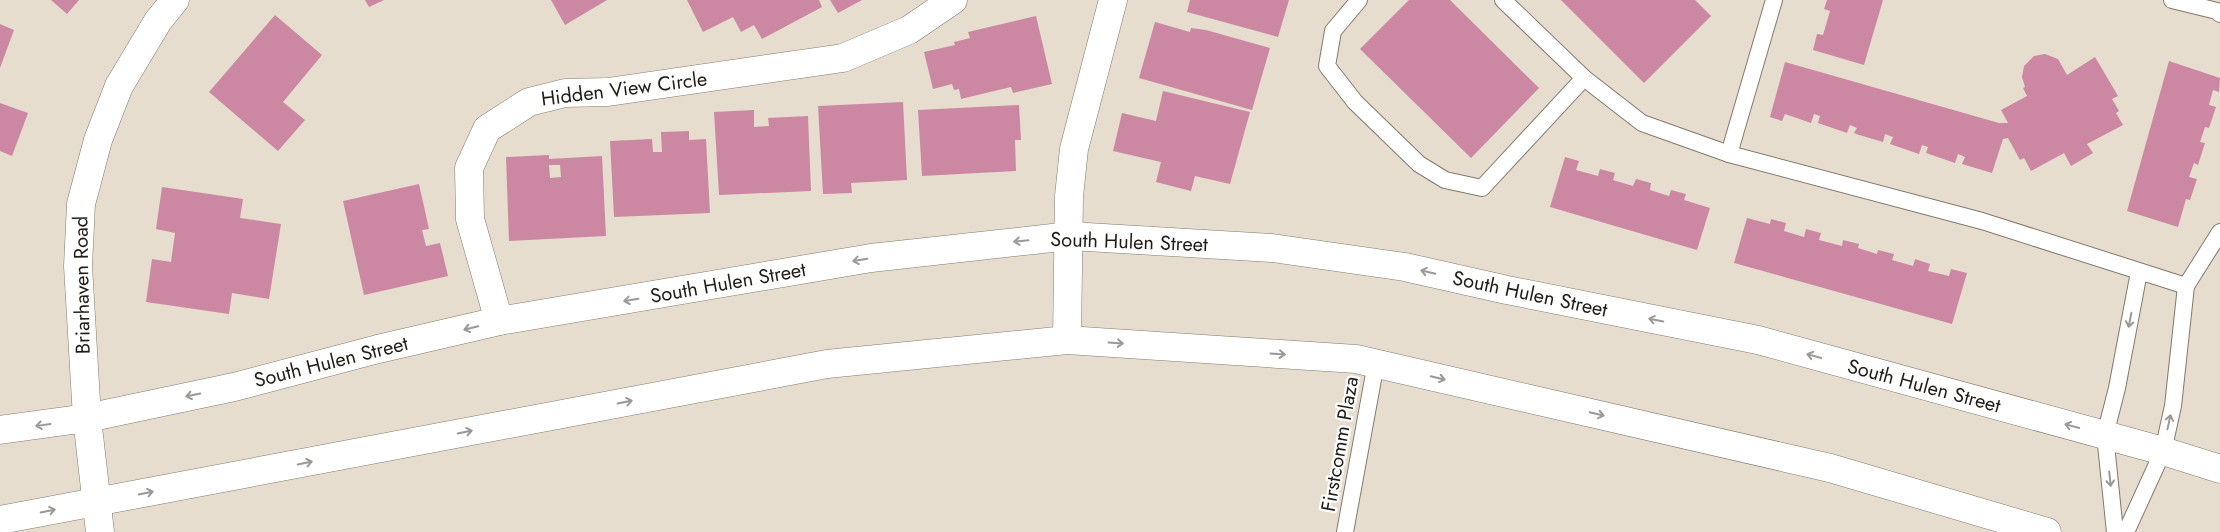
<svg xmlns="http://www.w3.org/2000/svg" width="2220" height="532" font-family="Jost,sans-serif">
<rect width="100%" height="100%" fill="#e6ddcf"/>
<g fill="#cc88a2" fill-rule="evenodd">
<polygon points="51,0 79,0 67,14"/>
<polygon points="365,0 384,0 369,7"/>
<polygon points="551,0 607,0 565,25"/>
<polygon points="687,0 819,0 822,7 762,39 754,25 741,32 733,17 703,32"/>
<polygon points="830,0 862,0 838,13"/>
<polygon points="1190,0 1289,0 1278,37 1187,12"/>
<polygon points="1409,0 1450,0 1539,88 1471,158 1360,49"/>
<polygon points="1561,0 1695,0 1711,16 1644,83"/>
<polygon points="1827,0 1883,0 1864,65 1813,50 1817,34 1823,35 1830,11 1824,9"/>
<polygon points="275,15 322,55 283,102 305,120 278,151 209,92"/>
<polygon points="1036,16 1052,84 1013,93 1011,87 961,99 959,89 954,90 952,84 933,89 924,52 955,45 954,42 970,38 968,32"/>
<polygon points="1155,22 1190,32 1191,28 1206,30 1270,48 1252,110 1139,78"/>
<polygon points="0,24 14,30 0,68"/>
<polygon points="2045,54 2058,59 2067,75 2095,57 2118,96 2112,99 2119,111 2116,113 2123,125 2087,144 2093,153 2071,166 2064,153 2031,171 2024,158 2020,160 2008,138 2003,139 1992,173 1962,164 1965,157 1958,154 1955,163 1926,153 1928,147 1922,145 1919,154 1890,144 1893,137 1885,134 1883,142 1856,134 1854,133 1857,128 1850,125 1847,133 1818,123 1820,116 1814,114 1811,123 1785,114 1782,121 1770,117 1785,62 1999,123 2008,123 2001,110 2027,96 2023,88 2025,87 2022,77 2024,66 2034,56"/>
<polygon points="2169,61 2220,78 2219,92 2213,90 2209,105 2216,107 2209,128 2205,127 2200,142 2205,143 2198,165 2194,163 2189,177 2197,179 2190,200 2186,199 2178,227 2127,211"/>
<polygon points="1163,91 1250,112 1230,184 1195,176 1191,191 1156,182 1161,162 1113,151 1122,113 1156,121"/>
<polygon points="903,102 907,180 851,183 852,193 823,194 818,106"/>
<polygon points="0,103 28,113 12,156 0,151"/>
<polygon points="1019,105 1021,140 1015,140 1016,171 922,176 918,110"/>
<polygon points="754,110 754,127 769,126 768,118 808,116 811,191 719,195 714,112"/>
<polygon points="689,131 689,140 706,139 710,213 614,217 610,141 652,139 653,152 662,152 661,132"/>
<path d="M549 155V159L602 156 606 236 509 241 506 157ZM549 165H560L561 177 550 178Z"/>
<polygon points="1565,157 1579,161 1576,170 1598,176 1600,169 1615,173 1613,180 1633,186 1636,179 1651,183 1650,190 1669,196 1671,190 1686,194 1684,200 1710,208 1697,250 1550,207"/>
<polygon points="419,184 429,229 422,230 426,246 440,243 448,276 364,295 343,201"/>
<polygon points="162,187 243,199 240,218 281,224 269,299 232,293 229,314 146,302 152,259 171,262 175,233 156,229"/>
<polygon points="1747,218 1770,224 1771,219 1786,223 1784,231 1804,237 1806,229 1821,233 1819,240 1842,246 1843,240 1859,244 1858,248 1877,254 1878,250 1894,254 1892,260 1913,266 1915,259 1930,264 1928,271 1949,276 1951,269 1967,273 1952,324 1734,263"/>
</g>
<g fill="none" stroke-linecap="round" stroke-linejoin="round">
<g stroke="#827a6d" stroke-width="18">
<g id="lane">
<polyline points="1359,0 1333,31 1327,66 1355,102 1419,164 1445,180 1482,188 1584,78"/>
<polyline points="1503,0 1584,78 1642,123 1729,154 1982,221 2186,286"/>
<polyline points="2172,0 2217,11 2220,14"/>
<polyline points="1729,154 1774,0"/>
<polyline points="1345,532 1376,363"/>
<polyline points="2115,532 2105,435 2117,388 2139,272"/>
<polyline points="2126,532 2163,451 2173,406 2186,286 2220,232"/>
</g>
</g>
<g stroke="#827a6d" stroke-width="29">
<g id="street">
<polyline points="499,321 470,219 469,168 487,129 529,102 565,93 608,92 843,58 909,30 953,0"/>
<polyline points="1067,340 1069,196 1074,149 1113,0"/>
<polyline points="87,418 78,266 81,204 98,140 119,86 158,21 175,0"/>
</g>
</g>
<g stroke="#827a6d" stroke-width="29">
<g id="secondary">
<polyline points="87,418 100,532"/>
<polyline points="0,430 87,418 234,387 378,349 499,321 871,258 1070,236 1272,248 1405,267 1507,290 1758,340 2163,451 2220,469"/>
<polyline points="0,520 827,364 1067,340 1356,359 1830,468 2047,532"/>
</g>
</g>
<use href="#lane" stroke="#fff" stroke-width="16"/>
<use href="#street" stroke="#fff" stroke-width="28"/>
<use href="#secondary" stroke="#fff" stroke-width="28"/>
</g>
<defs><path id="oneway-shaft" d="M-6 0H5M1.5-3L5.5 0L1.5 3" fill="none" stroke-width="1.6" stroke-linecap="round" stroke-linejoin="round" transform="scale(1.25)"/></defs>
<g stroke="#9a9997">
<use href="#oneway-shaft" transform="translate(1021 241) rotate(174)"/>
<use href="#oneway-shaft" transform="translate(860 260) rotate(170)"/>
<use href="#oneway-shaft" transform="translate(1428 272) rotate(-167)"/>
<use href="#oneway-shaft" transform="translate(631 300) rotate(171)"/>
<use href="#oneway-shaft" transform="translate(1656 320) rotate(-169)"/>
<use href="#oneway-shaft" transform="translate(2130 320) rotate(101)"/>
<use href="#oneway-shaft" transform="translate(471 328) rotate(167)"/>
<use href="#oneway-shaft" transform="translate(1116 343) rotate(4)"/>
<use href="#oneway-shaft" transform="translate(1278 354) rotate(4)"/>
<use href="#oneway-shaft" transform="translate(1814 356) rotate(-165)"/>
<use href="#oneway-shaft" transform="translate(1438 378) rotate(13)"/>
<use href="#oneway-shaft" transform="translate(193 395) rotate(168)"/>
<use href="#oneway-shaft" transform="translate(625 402) rotate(-11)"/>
<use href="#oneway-shaft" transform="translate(1597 414) rotate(13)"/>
<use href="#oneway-shaft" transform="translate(2169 422) rotate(-78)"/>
<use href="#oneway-shaft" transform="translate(43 425) rotate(172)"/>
<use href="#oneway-shaft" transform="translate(2072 426) rotate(-165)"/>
<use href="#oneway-shaft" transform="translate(465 432) rotate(-11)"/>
<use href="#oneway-shaft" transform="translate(305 463) rotate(-11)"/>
<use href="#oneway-shaft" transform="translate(2110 479) rotate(84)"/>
<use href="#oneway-shaft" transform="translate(146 493) rotate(-11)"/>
<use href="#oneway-shaft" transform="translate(48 511) rotate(-11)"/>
</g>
<g text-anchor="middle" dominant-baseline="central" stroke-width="4.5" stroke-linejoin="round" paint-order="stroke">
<g font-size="20" fill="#1f1c17" stroke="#fff">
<text transform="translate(624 89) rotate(-7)">Hidden View Circle</text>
<text transform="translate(1129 242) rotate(2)">South Hulen Street</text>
<text transform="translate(728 283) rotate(-10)">South Hulen Street</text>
<text transform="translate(82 285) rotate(-91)">Briarhaven Road</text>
<text transform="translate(1530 294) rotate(12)">South Hulen Street</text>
<text transform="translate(331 362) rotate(-14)">South Hulen Street</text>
<text transform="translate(1924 386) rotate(15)">South Hulen Street</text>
<text transform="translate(1340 444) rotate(-80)">Firstcomm Plaza</text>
</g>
</g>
</svg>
